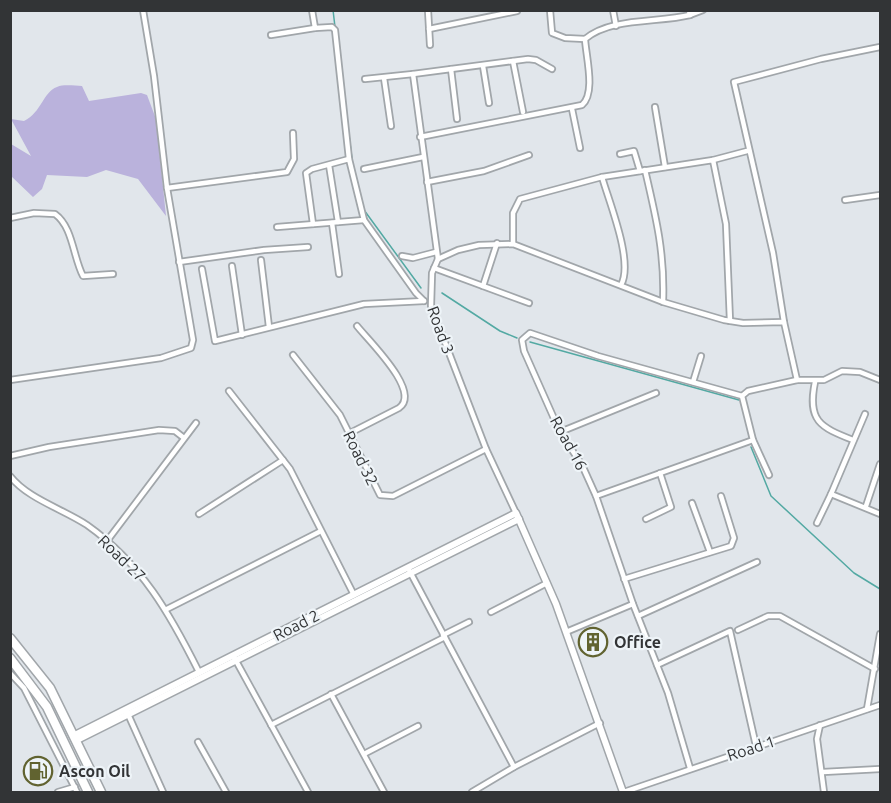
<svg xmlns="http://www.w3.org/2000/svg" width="891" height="803" font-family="Ubuntu,sans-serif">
<rect width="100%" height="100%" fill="#e1e6eb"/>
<path fill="#bab2dc" d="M82 86 89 101 141 93 147 95 156 119 166 216 138 179 106 170 87 177 47 175 42 189 33 197 11 176V144L31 156 11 119 24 121C42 112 43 92 57 87 64 84 75 86 82 86Z"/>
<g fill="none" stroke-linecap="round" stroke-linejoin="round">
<g stroke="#53a9a3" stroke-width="1.5">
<polyline points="333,10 335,27"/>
<polyline points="347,119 353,167"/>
<polyline points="364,210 421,288"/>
<polyline points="442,293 500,331 517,338"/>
<polyline points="530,342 739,400"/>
<polyline points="751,447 771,496 854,573 880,589"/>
</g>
<g stroke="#a1a6aa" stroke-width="8">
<g id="minor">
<polyline points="143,10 154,76 167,188 287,172 294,159 293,133"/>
<polyline points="312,10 315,28 332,27 335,30 349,159"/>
<polyline points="428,10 430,45"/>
<polyline points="550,10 552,33 565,38 585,39"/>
<polyline points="613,10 616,26"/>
<polyline points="689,10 690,15 703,10"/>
<polyline points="429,29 517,11"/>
<polyline points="271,35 315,28"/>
<polyline points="513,61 523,112"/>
<polyline points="483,66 489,103"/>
<polyline points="451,69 457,119"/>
<polyline points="413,74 528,59 536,60 552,69"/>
<polyline points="384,78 391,126"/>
<polyline points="365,79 413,74 438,259"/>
<polyline points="655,107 665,167"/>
<polyline points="572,109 580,148"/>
<path d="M420 137 582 105C596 93 586 57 585 39 611 17 658 23 690 15"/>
<polyline points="620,154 634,151 640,171"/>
<polyline points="713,160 747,151"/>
<polyline points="329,165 338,222"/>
<polyline points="364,169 423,157"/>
<path d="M645 170C656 217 665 254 663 302"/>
<path d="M602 177C609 202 634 262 621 285"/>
<polyline points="427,182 484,171 529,155"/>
<polyline points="845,200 880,195"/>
<path d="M10 218 34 213 55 214C73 227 73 257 83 276L113 274"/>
<polyline points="332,223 339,274"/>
<polyline points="313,224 306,173 312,169 349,159 364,220 416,293 424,301"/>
<polyline points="277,227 364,220"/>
<polyline points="513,244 513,213 520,199 602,177 713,160 726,224 730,321"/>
<polyline points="402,256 413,258 436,252"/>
<polyline points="261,260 269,327"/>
<polyline points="179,262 264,250 308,247"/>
<polyline points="232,266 242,335"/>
<polyline points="434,268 529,303"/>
<polyline points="202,269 215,341 364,304 424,301"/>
<polyline points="483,286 497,243"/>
<polyline points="784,322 773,253 734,82 821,59 880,47"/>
<polyline points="293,355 340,415 380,495 393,496 486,449"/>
<polyline points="10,380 161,358 191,348 193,340 167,188"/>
<polyline points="693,382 701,356"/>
<path d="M815 382C807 421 820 427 853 440"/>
<polyline points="229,391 290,469 354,595"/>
<polyline points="865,414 831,494 880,514"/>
<polyline points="560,432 656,393"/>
<path d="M350 433 399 408C422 392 369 341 357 326"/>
<polyline points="753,440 769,475"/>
<polyline points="10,456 49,447 159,430 175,431 184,438"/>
<path d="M10 476C28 499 63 509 87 525 142 564 170 614 199 672"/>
<polyline points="596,496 753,440 742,396 748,391 797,380 824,380 842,371 860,372 880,380"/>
<polyline points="692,503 710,552"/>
<polyline points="866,506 880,464"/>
<polyline points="516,513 486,449 431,306 432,273 438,259 458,250 479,245 513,244 663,302 724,320 743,323 784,322 797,380"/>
<polyline points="199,514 283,460"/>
<polyline points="646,519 671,507 660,473"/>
<polyline points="817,523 831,494"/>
<polyline points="107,541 196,423"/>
<polyline points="409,570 514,767"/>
<polyline points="624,579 731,546 734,538 721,496"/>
<polyline points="167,609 319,532"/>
<polyline points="491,612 547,583"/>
<polyline points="638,616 757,562"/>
<polyline points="738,630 768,616 780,616 875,669"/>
<polyline points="566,632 633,604"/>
<polyline points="443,635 469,622"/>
<polyline points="235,659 308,792"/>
<polyline points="657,665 730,631 756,746"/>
<polyline points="10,673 24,688 77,792"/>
<polyline points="331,694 384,792"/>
<polyline points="867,709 880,634"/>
<polyline points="127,712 163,792"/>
<polyline points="271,725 445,637"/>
<polyline points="820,725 817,739 824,792"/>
<polyline points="198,742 226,792"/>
<polyline points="364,754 418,726"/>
<polyline points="690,768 668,693 633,604 596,496 582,465 560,432 524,351 522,340 530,333 598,356 742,396"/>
<polyline points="823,772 880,769"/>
<polyline points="58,792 75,787"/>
<polyline points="472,792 514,767 600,723"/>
<polyline points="624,792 880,705"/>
</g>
</g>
<g stroke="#a1a6aa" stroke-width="9">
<g id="tertiary">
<polyline points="75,735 516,513 556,604 623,792"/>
<polyline points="77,740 519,519"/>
</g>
</g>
<g stroke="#a1a6aa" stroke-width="11">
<g id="trunk">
<polyline points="10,638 50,688 101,792"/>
<polyline points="10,658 47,707 88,792"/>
</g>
</g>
<use href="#minor" stroke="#fff" stroke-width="4.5"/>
<use href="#tertiary" stroke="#fff" stroke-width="6"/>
<use href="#trunk" stroke="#fff" stroke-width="8"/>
</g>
<defs>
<g id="building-ring" transform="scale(1.5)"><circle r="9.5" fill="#eef4f8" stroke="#616330" stroke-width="1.5"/><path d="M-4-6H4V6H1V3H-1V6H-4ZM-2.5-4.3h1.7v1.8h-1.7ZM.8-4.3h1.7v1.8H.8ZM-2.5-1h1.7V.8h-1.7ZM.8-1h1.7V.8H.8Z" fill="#616330"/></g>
<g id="fuel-ring" transform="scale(1.5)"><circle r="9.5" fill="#eef4f8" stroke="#616330" stroke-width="1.5"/><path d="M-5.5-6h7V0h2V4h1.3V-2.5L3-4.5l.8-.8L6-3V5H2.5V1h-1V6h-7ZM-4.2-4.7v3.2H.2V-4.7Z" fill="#616330"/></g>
</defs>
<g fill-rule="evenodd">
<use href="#building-ring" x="593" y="642"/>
<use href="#fuel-ring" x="38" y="771"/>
</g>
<g text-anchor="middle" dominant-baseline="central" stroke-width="4.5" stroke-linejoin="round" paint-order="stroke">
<g font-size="16" fill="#323436" stroke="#eef4f8">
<text transform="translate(441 330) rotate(70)">Road 3</text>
<text transform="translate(569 443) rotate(61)">Road 16</text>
<text transform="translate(361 458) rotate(64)">Road 32</text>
<text transform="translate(122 558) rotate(44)">Road 27</text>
<text transform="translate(296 625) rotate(-27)">Road 2</text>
<text transform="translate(751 748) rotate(-18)">Road 1</text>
</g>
<g font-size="16" font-weight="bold" fill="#323436" stroke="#eef4f8" text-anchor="start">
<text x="614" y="642">Office</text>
<text x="59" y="771">Ascon Oil</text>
</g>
</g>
<rect width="891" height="803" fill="none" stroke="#323436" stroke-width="24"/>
</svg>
